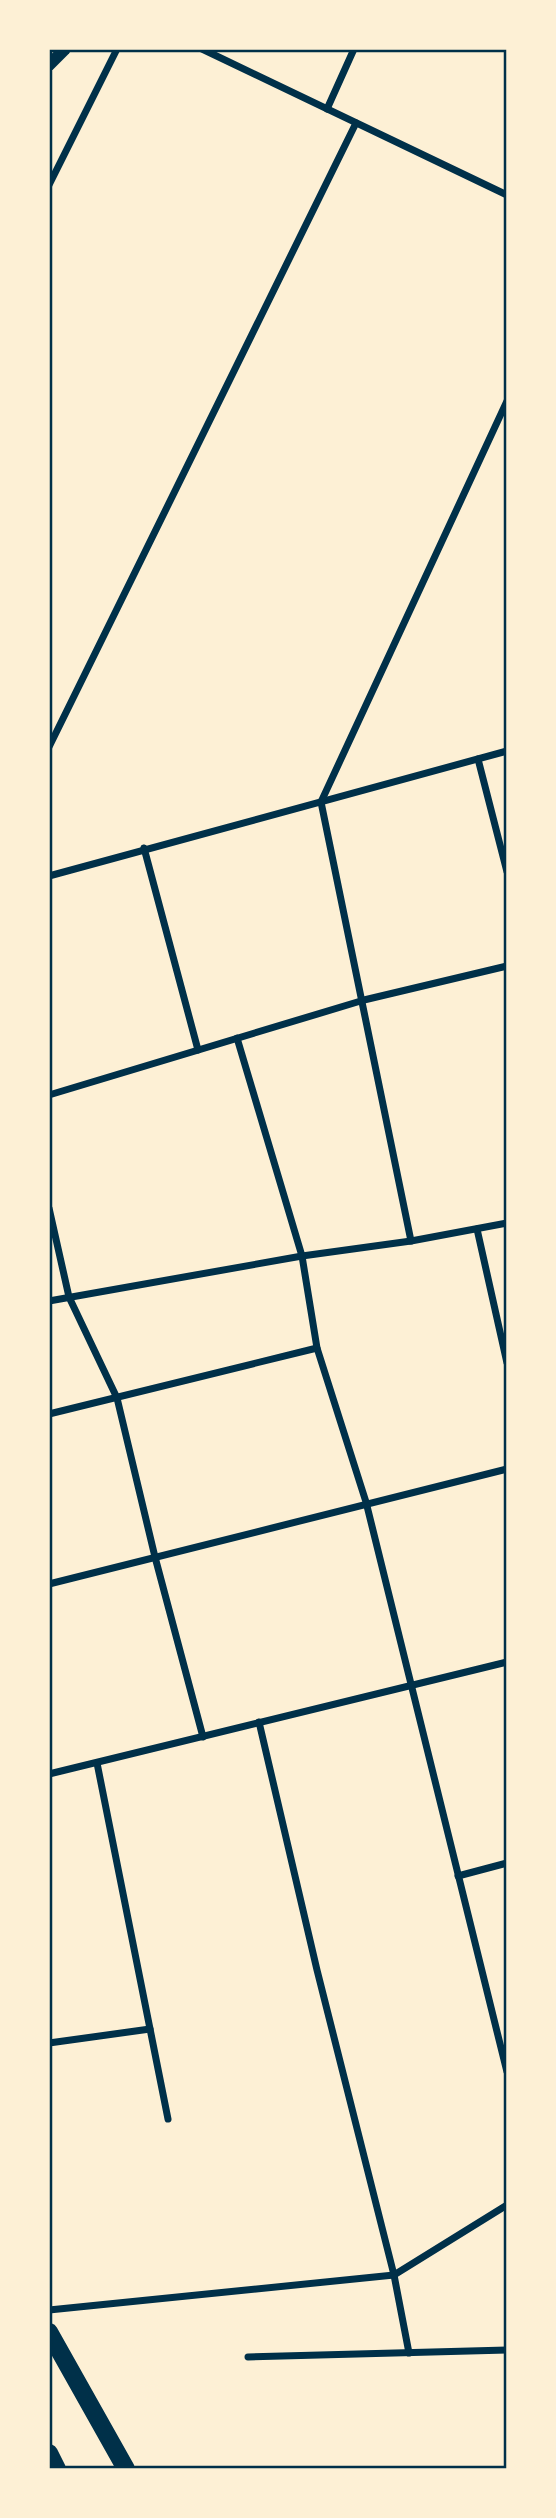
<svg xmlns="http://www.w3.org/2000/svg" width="556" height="2518" font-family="Cabin,sans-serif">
<rect width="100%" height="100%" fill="#fdf0d5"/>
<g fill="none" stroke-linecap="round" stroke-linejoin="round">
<g stroke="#003049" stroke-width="7">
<polyline points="202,49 507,195"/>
<polyline points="327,109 354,49"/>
<polyline points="49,185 117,49"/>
<polyline points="49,747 356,123"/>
<polyline points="478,759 507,872"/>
<polyline points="144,848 198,1050"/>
<polyline points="49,876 507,751"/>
<polyline points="237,1038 302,1256 317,1348 366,1502 507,2072"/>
<polyline points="49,1095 364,1000 507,966"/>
<polyline points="49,1208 69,1297 117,1398 155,1557 203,1737"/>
<polyline points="477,1229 507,1363"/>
<polyline points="411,1241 321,802 507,401"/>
<polyline points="49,1301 302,1256 411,1241 507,1223"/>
<polyline points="49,1414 317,1348"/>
<polyline points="49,1584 507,1469"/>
<polyline points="259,1722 317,1970 394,2275 409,2353"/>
<polyline points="97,1763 168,2119"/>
<polyline points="49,1774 507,1662"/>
<polyline points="458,1876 507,1863"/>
<polyline points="49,2043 150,2029"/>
<polyline points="49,2310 394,2275 507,2205"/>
<polyline points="248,2357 507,2350"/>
</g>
<polyline stroke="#003049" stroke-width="12" points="49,65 65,49"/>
<g stroke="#003049" stroke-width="18">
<polyline points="49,2332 126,2469"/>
<polyline points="49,2453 57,2469"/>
</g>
</g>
<rect width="556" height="2518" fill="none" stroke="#fdf0d5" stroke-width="102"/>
<rect x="51" y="51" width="454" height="2416" fill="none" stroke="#003049" stroke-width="2.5"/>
</svg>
